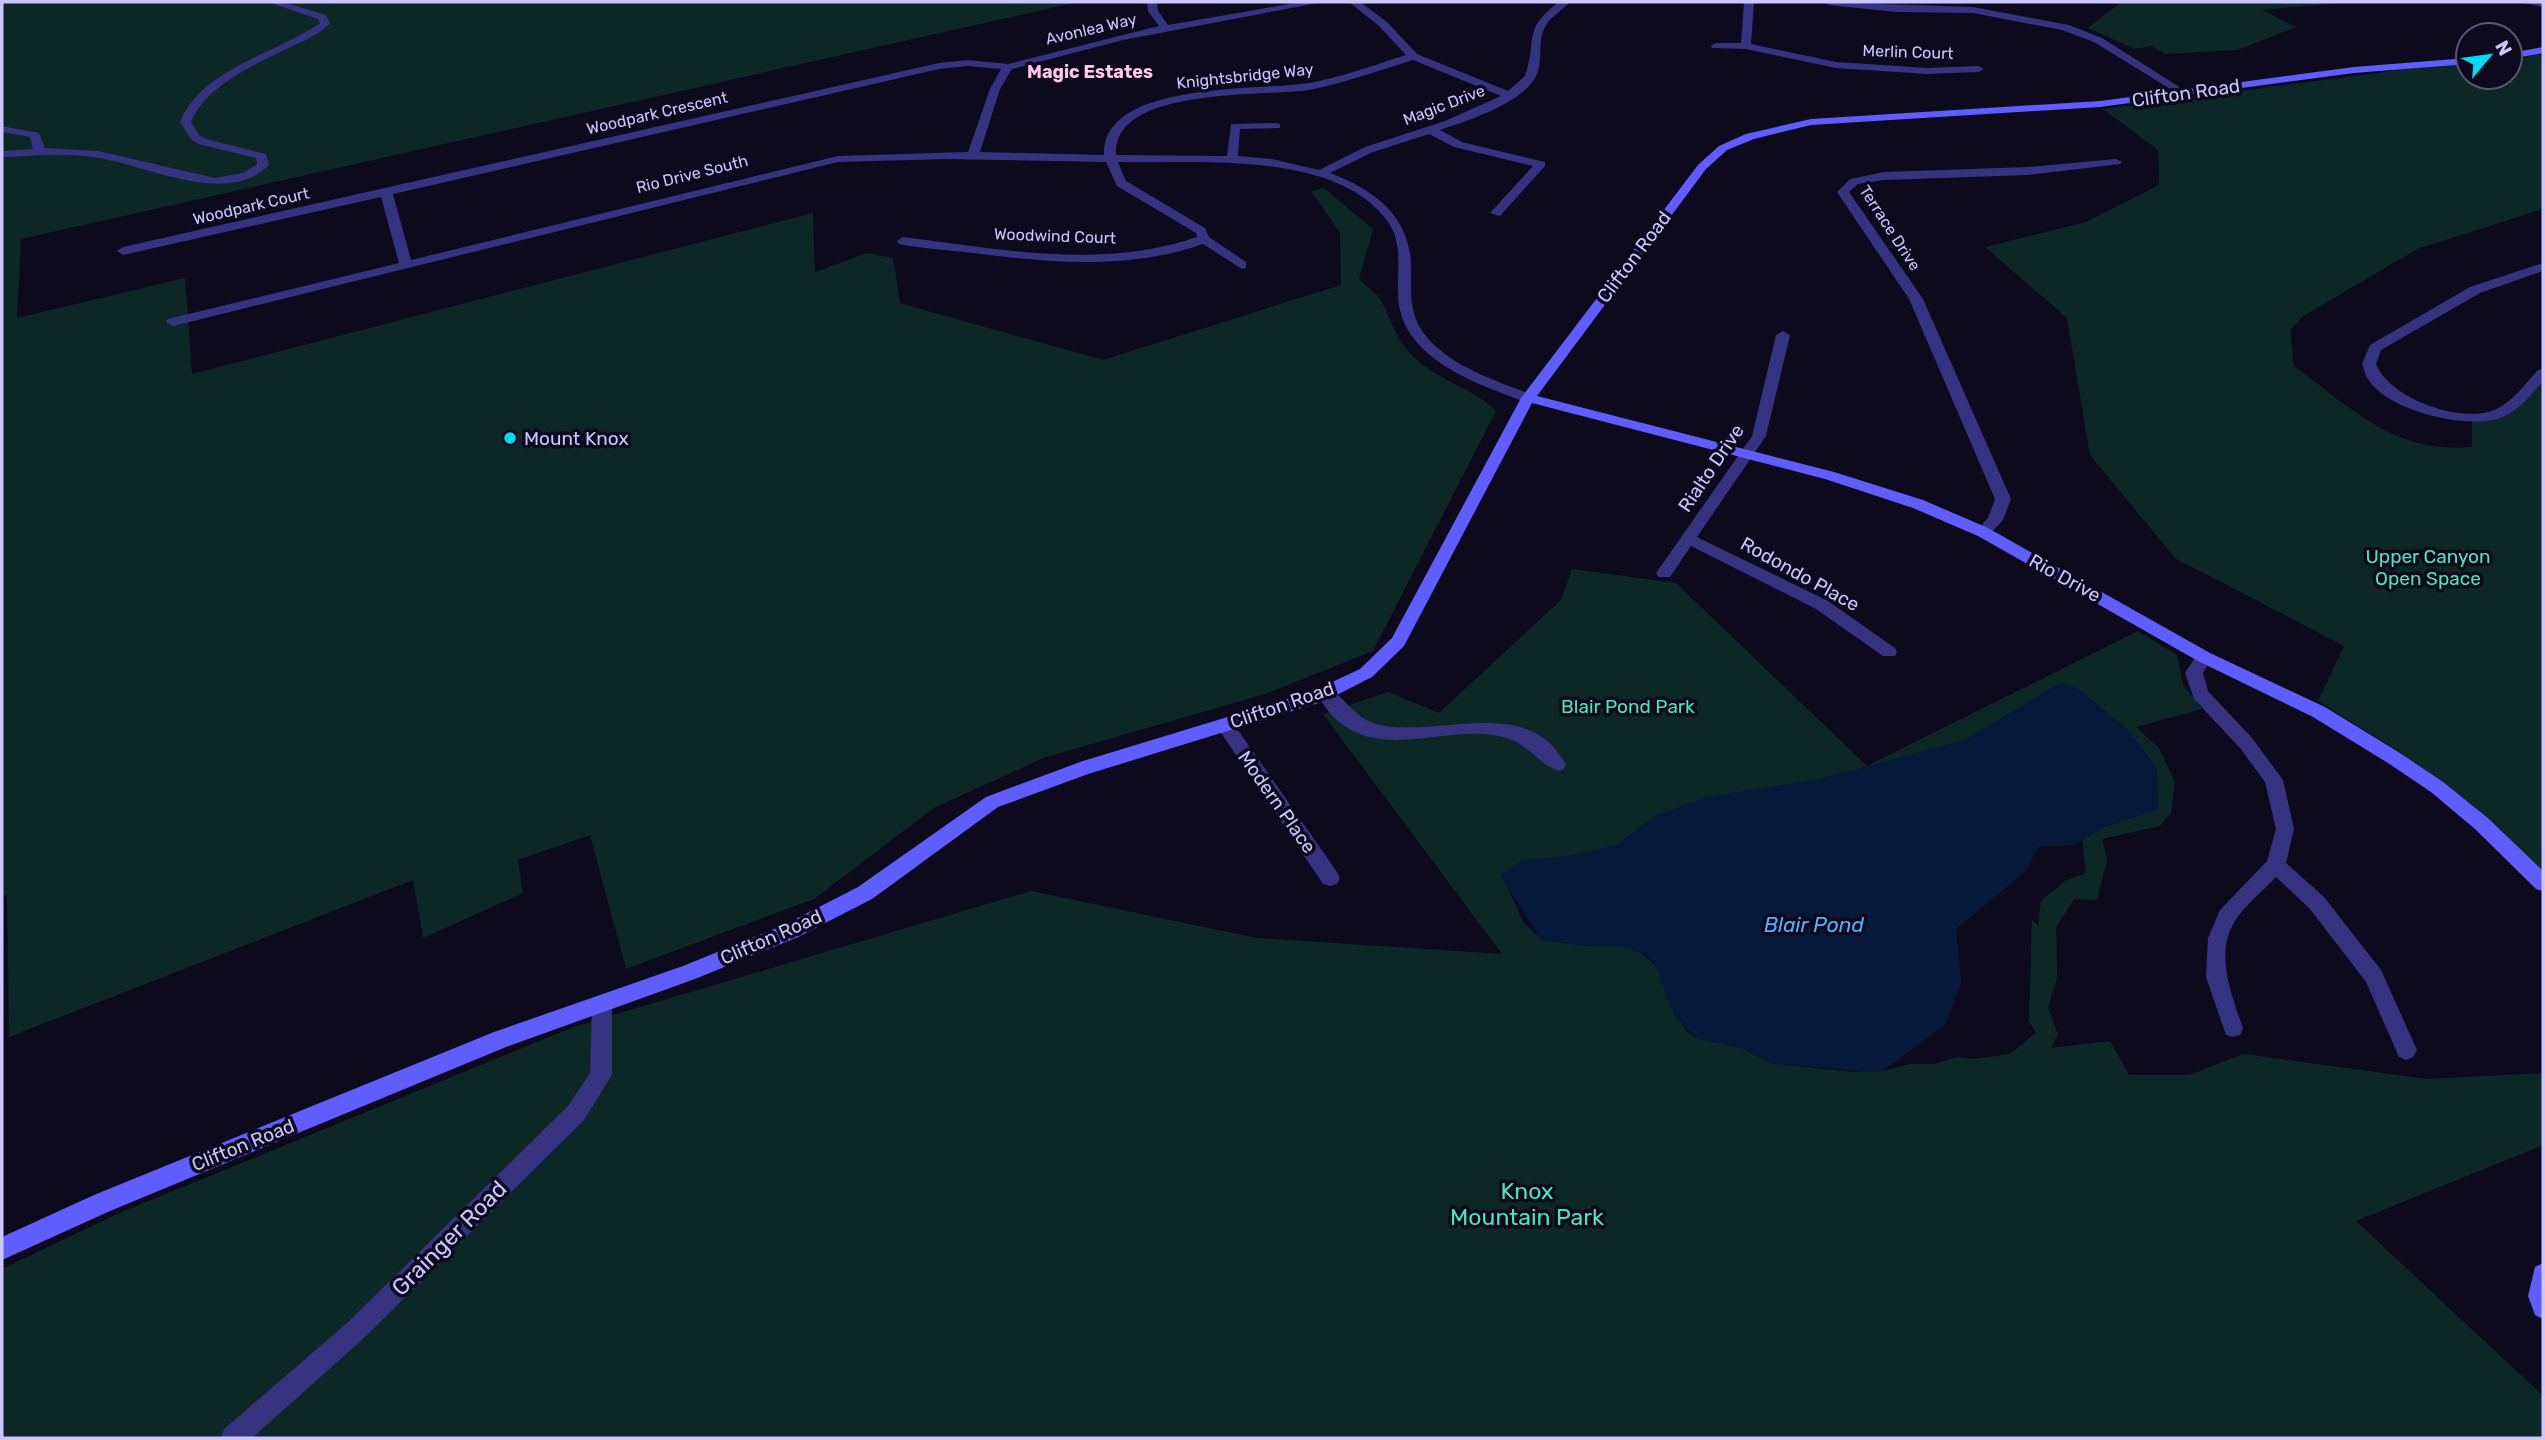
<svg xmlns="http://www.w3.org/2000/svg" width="2545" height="1440" font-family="Rubik,sans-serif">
<rect width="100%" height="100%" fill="#0d0a1d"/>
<g fill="#0d2726" fill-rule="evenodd">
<path d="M2 2H1078L21 239 17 318 185 278 192 374 813 213 815 272 867 253 893 258 900 303 1103 360 1341 285 1340 233 1311 191 1324 188 1373 229 1359 279C1366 286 1378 294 1382 302 1394 326 1394 337 1415 358 1439 381 1473 388 1496 411L1373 651 1265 694 1043 758 934 808 814 899 626 969 590 835 518 860 523 893 423 938 413 880 9 1037 7 895 2 897Z"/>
<polygon points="2121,2 2347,2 2262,10 2296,27 2238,50 2165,54 2152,46 2135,49 2088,28"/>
<path d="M2538 54 2543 57V209L2417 249 2302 317 2290 331 2294 366C2353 409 2394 454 2472 447V420L2513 408 2543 375V873L2494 823 2403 754 2318 701 2344 646 2175 558 2090 455 2067 318 1985 247 2086 222 2159 185 2158 150 2103 109 2468 61V77H2510V61Z"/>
<path d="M1572 569 1676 583 1867 766 2138 631 2177 655 2183 684 2202 709 2136 727 2159 748 2175 782 2171 813 2160 826 2102 839 2107 859 2097 900 2074 899 2056 928 2057 978 2048 1007 2058 1034 2051 1048 2110 1041 2129 1075H2189L2243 1054 2427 1079 2543 1073V1145L2356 1221 2543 1396V1438H2V1269L117 1214 576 1026 1031 891 1257 938 1502 954 1323 714 1388 692 1439 713 1561 600ZM1668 829 2081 831 2086 873 2065 881 2041 901 2038 925 2032 920 2029 1021 2036 1033 2010 1054 1973 1059 1956 1057 1934 1064H1910L1883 1071 1854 1072 1769 1063 1745 1049 1697 1038 1686 1031 1655 965 1638 951 1622 946H1587L1542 940 1524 923 1507 886Z"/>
</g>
<polygon fill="#06193a" points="2060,683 2076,687 2127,729 2157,768 2158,809 2105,827 2074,845 2038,847 2026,871 1956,929 1961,983 1946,1024 1883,1071 1868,1072 1769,1063 1745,1049 1697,1038 1675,1017 1655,965 1645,955 1622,946 1587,946 1542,940 1500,876 1522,860 1566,856 1617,845 1654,816 1706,797 1819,779 1965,740"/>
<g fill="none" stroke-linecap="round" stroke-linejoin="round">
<g fill="#35327f" fill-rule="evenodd">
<path d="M268 2H283L326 15 330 24 317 34C278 55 208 79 191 122L199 135 206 139 266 154 269 165C228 207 148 166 99 158 67 152 34 156 2 157V151L33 149 30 137 2 132V126L39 133 45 148 98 151 215 178 243 173 257 164 256 158 198 144 191 139 180 122C203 67 275 55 320 23L318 19Z"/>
<path d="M1147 2H1157L1158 11 1168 25 1301 2H1323L1123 40 1012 69 1000 89 980 152 1104 155C1102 80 1261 91 1309 83 1342 77 1374 65 1406 55L1379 26 1349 2H1360L1387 22 1417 54 1508 91 1525 76C1538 40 1521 30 1559 2H1570C1562 11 1549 17 1544 29 1537 44 1544 63 1535 78 1520 104 1467 121 1440 130L1462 142 1545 162V166L1500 216 1490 213 1533 166 1454 147 1429 134 1373 152 1330 173C1375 190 1411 217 1411 268 1411 290 1409 311 1422 331 1446 365 1496 381 1533 395V401H1523C1474 383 1399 357 1398 294 1397 270 1403 243 1388 222 1337 149 1195 164 1118 162L1126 181 1205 228 1209 237 1246 262V268L1242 269 1203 244C1128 270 1051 263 973 253 949 250 923 249 899 244L897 241 903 237C1000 249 1103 270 1197 237L1196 233 1117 186 1106 162 946 159 838 162 173 326 166 322 168 319 399 263 381 197 123 255 117 251 123 247 939 63 968 60 1008 64 1159 26 1148 11ZM1413 60 1501 96 1445 121 1365 147 1319 170 1272 159 1238 156 1240 129 1280 128V124L1276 123 1231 124 1227 156 1116 155C1112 86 1265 97 1309 90 1344 83 1378 71 1413 60ZM968 66 1001 69 990 89 968 152 838 156 411 260 393 194 939 69Z"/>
<polygon points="1744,2 1754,2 1751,44 1836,62 1927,68 1979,66 1984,69 1979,72 1927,74 1836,68 1746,49 1712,48 1711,46 1716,43 1741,43"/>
<polygon points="1824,2 1973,7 2069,25 2102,38 2189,93 2180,95 2094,42 2062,30 1973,13 1896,12 1829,5"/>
<polygon points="2519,2 2543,2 2543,7"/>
<polygon points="2116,159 2122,162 2120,164 2028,175 1884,180 1858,184 1849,192 1923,299 2011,499 2003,520 1988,536 1978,536 1975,532 1988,518 1995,499 1909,299 1837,192 1850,179 1884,172 2028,167"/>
<path d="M2543 263V271L2480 293 2381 350 2376 364C2389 398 2460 424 2494 410 2512 403 2525 384 2538 370L2543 369V381C2532 394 2519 410 2503 417 2470 431 2387 411 2368 379 2365 375 2364 369 2362 364L2370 345 2470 287Z"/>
<polygon points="1783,331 1790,335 1766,436 1697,537 1828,601 1895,648 1897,652 1895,656 1883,656 1816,609 1691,546 1670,577 1658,577 1656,573 1752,436 1776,335"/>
<path d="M2204 651 2212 657 2203 673 2208 691 2252 738 2283 780 2294 829 2286 863 2324 897 2381 970 2417 1050 2413 1057 2406 1060 2399 1057 2366 982 2310 909 2276 877C2263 891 2245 905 2235 921 2214 954 2232 996 2243 1028L2240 1035 2233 1037 2226 1035 2206 977 2208 938 2220 910 2267 861 2276 829 2265 782 2240 748 2194 699 2185 673 2198 653Z"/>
<path d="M1325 687C1342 692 1352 717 1376 724 1436 740 1528 692 1566 765L1563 770C1549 775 1529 745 1510 739 1445 717 1364 778 1316 693Z"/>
<polygon points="1225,718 1231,720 1337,872 1340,878 1337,884 1330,886 1323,884 1219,730 1216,725 1219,720"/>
<polygon points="602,995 609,997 612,1004 612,1075 584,1120 363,1339 252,1438 221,1438 224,1429 347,1323 568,1106 590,1073 592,1004 595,997"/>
</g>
<g fill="#605dff" fill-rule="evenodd">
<polygon points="2543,47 2543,53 2510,59 2510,53"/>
<polygon points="2468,58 2468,64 2354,73 2100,107 1811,125 1754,139 1727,150 1706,169 1537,396 1834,472 1923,500 1988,528 2210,653 2325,707 2400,753 2443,782 2489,819 2543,871 2543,891 2536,889 2475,829 2431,792 2388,763 2313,717 2198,661 1978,536 1913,508 1825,479 1532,403 1404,646 1372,677 1325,701 1088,774 998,807 872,899 798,937 695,979 506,1047 110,1211 2,1260 2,1237 94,1195 494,1032 683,966 784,925 858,887 986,797 1083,761 1313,691 1360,669 1392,638 1521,398 1698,165 1719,146 1746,134 1811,119 2100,101 2354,67"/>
<polygon points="2543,1263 2543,1319 2535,1315 2528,1296 2535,1267"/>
</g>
</g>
<circle fill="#00dbf1" stroke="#0d0a1d" stroke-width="2.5" cx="510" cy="438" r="7"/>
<g text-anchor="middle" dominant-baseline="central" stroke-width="7" stroke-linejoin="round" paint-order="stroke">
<g font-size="16" fill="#ccc6ff" stroke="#0d0a1d">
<text transform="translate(1091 29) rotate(-13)">Avonlea Way</text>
<text transform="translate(1908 52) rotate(2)">Merlin Court</text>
<text transform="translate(1245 76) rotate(-6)">Knightsbridge Way</text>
<text transform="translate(1444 105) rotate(-21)">Magic Drive</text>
<text transform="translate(657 113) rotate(-13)">Woodpark Crescent</text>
<text transform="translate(692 174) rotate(-14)">Rio Drive South</text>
<text transform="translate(251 206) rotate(-13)">Woodpark Court</text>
<text transform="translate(1890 228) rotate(57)">Terrace Drive</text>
<text transform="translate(1055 236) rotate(2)">Woodwind Court</text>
</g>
<g font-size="18" font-weight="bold" fill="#ffc8ec" stroke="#0d0a1d">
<text x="1090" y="72">Magic Estates</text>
</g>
<g font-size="19" fill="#ccc6ff" stroke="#0d0a1d">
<text transform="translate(2186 93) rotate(-8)">Clifton Road</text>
<text transform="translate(1634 257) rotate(-53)">Clifton Road</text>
<text transform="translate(1711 468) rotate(-56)">Rialto Drive</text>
<text transform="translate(1800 574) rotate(29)">Rodondo Place</text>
<text transform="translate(2065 578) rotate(29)">Rio Drive</text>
<text transform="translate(1282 705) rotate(-19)">Clifton Road</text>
<text transform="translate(1277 802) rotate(55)">Modern Place</text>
<text transform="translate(771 937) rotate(-24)">Clifton Road</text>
<text transform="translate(243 1145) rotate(-22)">Clifton Road</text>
</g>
<g font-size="19" fill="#ccc6ff" stroke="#0d0a1d" text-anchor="start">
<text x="524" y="438">Mount Knox</text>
</g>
<g font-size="19" fill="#4de4bd" stroke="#0d0a1d">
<text x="2428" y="556">Upper Canyon<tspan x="2428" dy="22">Open Space</tspan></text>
<text x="1628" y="706">Blair Pond Park</text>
</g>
<g font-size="21" font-style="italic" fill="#54b1ff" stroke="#0d0a1d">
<text x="1814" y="924">Blair Pond</text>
</g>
<g font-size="23" fill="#4de4bd" stroke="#0d0a1d">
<text x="1527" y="1191">Knox<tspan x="1527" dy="26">Mountain Park</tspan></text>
</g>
<g font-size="23" fill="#ccc6ff" stroke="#0d0a1d">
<text transform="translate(449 1238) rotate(-45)">Grainger Road</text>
</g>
</g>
<rect width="2545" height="1440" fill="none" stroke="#ccc6ff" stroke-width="7"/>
<g transform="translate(2489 56) rotate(61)"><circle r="33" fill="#0d0a1d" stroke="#595577" stroke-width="2"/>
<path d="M0-5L12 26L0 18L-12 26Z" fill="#00dbf1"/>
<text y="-10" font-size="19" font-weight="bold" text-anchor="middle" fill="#ccc6ff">N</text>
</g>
</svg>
